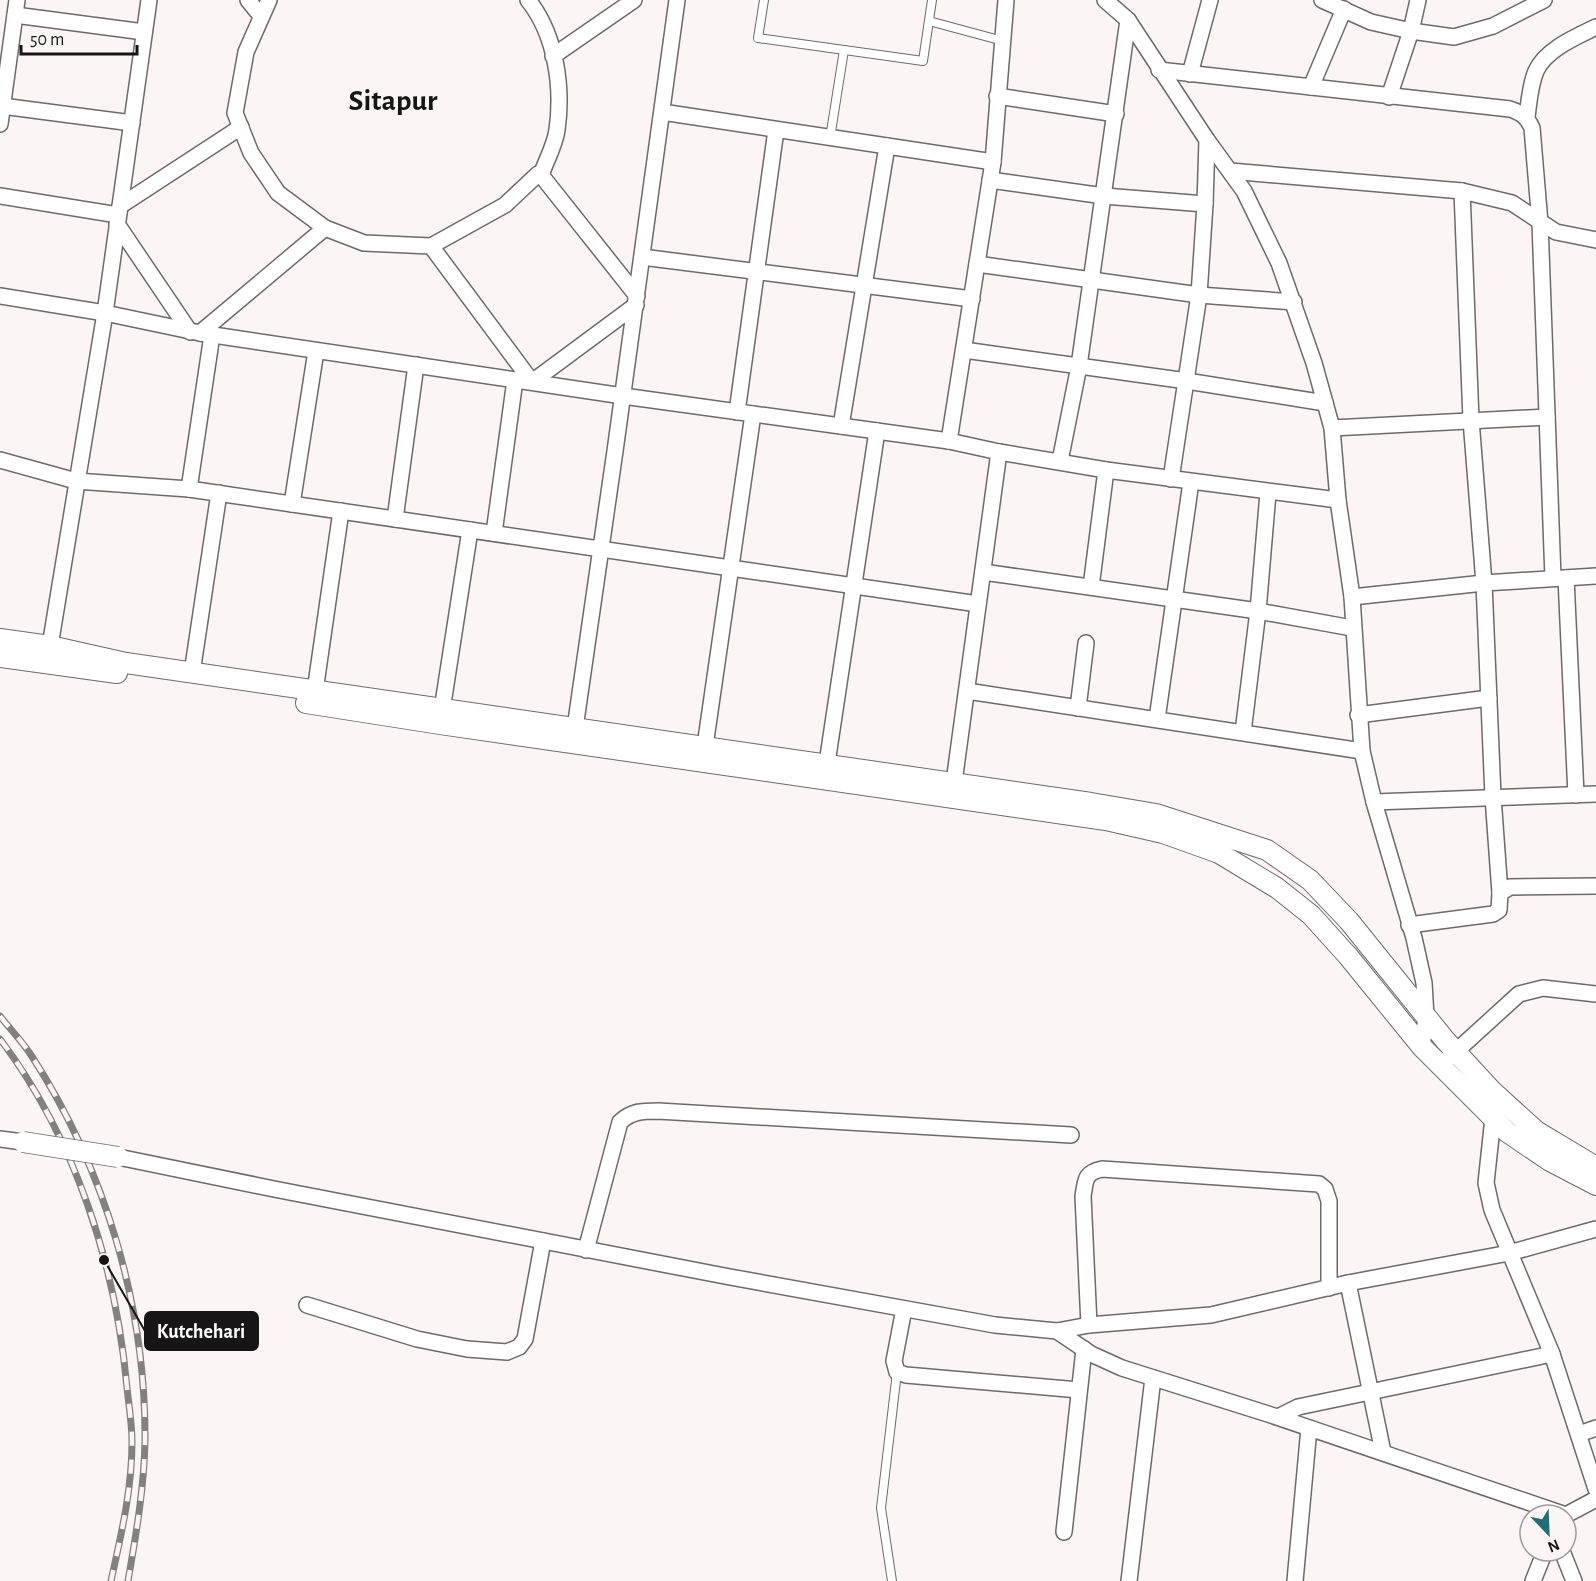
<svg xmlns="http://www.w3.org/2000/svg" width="1596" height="1581" font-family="'Alegreya Sans',sans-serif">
<rect width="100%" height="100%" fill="#fbf5f6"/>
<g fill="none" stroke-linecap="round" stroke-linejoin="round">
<g stroke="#6e696a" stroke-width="10">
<g id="service">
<polyline points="764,0 758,38 923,61 932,0"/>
<polyline points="929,21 1003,41"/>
<polyline points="830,138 844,50"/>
<polyline points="892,1581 881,1508 897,1372"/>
</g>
</g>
<g stroke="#6e696a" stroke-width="18">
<g id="minor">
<polyline points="248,0 261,16"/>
<path d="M269 0 246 52 235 113 251 153 278 193 325 228 364 243 431 246 505 205 538 174 541 175C546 161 555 145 557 130 563 87 556 35 528 0"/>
<polyline points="1105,0 1128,20 1207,140 1244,191 1279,263 1314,363 1332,428 1338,500 1352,597 1362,751 1374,802 1414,938 1424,983 1426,1017 1422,1047"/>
<polyline points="1322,0 1371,22 1411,31 1454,37 1493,26 1544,0"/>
<polyline points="15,15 144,32"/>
<polyline points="553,56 634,0"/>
<path d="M1159 70 1510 109C1522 113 1527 117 1532 128L1540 223 1553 578"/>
<polyline points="1190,74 1210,0"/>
<polyline points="1311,87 1344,9"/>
<polyline points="997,96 1116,114"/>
<polyline points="1389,97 1411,31 1418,0"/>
<polyline points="2,106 132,123"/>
<polyline points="662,112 993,162"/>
<path d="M1527 117C1529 102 1530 85 1536 71 1546 49 1576 37 1596 27"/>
<polyline points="0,124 17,0"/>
<polyline points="1230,171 1462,191 1512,203 1556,232 1596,240"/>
<polyline points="541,175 637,296"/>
<polyline points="990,180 1104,196 1205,204"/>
<polyline points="1462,191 1471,420 1484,583 1493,797 1500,893"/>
<polyline points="0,196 118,215"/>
<polyline points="120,206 241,127"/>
<polyline points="117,224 190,332"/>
<polyline points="431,246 532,382 636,305"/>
<polyline points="642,257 972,299"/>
<polyline points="977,264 1199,295 1294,302"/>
<polyline points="0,296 105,313 200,333 623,396 949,441 999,452 1106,470 1338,500"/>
<polyline points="200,333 325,228"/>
<polyline points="964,350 1187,381 1325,403"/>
<polyline points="737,412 776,130"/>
<polyline points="841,426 887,146"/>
<polyline points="1332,428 1547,417"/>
<polyline points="949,441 993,162 1006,0"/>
<polyline points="0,460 76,481 189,489 978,604"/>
<polyline points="1060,461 1079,366 1128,20"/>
<polyline points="1171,479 1199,295 1205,204 1207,140"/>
<polyline points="189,489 212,335"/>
<polyline points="292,504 316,351"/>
<polyline points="395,519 416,365"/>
<polyline points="494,533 515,380"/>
<polyline points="983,572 1258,611 1352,628"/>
<polyline points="1566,578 1576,795"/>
<polyline points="1091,587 1106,470"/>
<polyline points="1352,597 1484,583 1596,576"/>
<polyline points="50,646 105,313 149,0"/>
<polyline points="192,673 219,493"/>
<polyline points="315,691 341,511"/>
<polyline points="967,691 1362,751"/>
<polyline points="1078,708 1086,643"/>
<polyline points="442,710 470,530"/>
<polyline points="1358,715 1489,698"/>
<polyline points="1157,719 1191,482"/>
<polyline points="575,728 615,451 677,0"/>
<polyline points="1243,732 1258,611 1268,493"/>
<polyline points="705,746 753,414"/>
<polyline points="827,763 877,431"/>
<polyline points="954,782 999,452"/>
<polyline points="1374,802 1596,794"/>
<polyline points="1409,925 1493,914 1499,910 1500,893 1510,887 1596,886"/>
<polyline points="1441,1065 1519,994 1543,988 1596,994"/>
<polyline points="1496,1111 1493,1118 1486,1183 1492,1210 1552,1354 1596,1489"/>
<polyline points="0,1139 23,1142"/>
<polyline points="118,1157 274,1189 730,1277 995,1325 1057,1331 1089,1325 1211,1315 1348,1283 1509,1253 1596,1229"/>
<path d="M586 1250 620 1122C632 1111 642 1111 658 1111L1071 1135"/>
<polyline points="1348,1283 1383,1452"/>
<polyline points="307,1305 417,1339 467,1349 507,1352 519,1347 525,1339 543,1241"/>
<polyline points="904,1309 894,1361 897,1372 906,1375 1079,1390"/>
<path d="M1089 1325 1083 1196C1086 1180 1084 1173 1102 1169L1319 1184 1325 1189 1329 1201V1288"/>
<polyline points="1057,1331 1091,1354 1122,1368 1268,1414 1566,1515 1596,1499"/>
<polyline points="1278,1417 1298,1407 1552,1354"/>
<polyline points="1579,1434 1596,1428"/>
<polyline points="1064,1532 1084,1349"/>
<polyline points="1562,1551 1574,1581"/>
<polyline points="1129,1581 1153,1378"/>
<polyline points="1295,1581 1309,1428"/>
<polyline points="1533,1581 1545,1551"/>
</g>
</g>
<g stroke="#6e696a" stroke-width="22">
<g id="tertiary">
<polyline points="0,639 50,646 126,663 1091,803 1156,814 1267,850 1310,880 1349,921 1445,1040 1492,1091 1536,1131 1596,1167"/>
<polyline points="0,657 117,673"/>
<polyline points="306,703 440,724 1106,820 1163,833 1219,853 1277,888 1311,915 1348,956 1422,1047 1507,1132 1550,1161 1596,1185"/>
</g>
</g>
<use href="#service" stroke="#fff" stroke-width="8"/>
<use href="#minor" stroke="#fff" stroke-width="15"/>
<use href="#tertiary" stroke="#fff" stroke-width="20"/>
<g stroke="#848080" stroke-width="7">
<g id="rail">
<path d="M0 1016C10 1029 22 1041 31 1055 105 1169 146 1306 145 1441 144 1489 136 1535 128 1581"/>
<path d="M0 1039C75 1138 116 1265 127 1388 129 1406 132 1424 132 1442 132 1490 121 1535 111 1581"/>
</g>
</g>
<use href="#rail" stroke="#fbf5f6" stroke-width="4.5" stroke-dasharray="14" stroke-linecap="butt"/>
<g stroke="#6e696a" stroke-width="22" stroke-linecap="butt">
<polyline id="tertiary-bridge" points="23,1142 118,1157"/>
</g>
<use href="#tertiary-bridge" stroke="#fff" stroke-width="20"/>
</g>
<g text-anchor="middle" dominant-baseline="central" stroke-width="4.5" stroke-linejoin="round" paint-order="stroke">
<g font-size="30" font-weight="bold" fill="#171515" stroke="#fbf5f6">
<text x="393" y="101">Sitapur</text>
</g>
</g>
<path fill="none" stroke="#171515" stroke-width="2" d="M104 1260L145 1331"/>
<circle fill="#171515" stroke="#fbf5f6" stroke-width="2" cx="104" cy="1260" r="6"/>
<rect fill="#171515" stroke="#171515" stroke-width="2" x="145" y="1312" width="113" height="38" rx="6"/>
<g font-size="20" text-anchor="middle" font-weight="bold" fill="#fff">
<text x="201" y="1338">Kutchehari</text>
</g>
<g transform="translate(1548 1533) rotate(157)"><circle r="28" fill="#fbf5f6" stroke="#a09b9c" stroke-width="1.5"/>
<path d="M0-4.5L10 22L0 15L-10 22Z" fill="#236e75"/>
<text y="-9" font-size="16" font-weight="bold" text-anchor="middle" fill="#171515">N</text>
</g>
<path d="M21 45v9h116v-9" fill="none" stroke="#171515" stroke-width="3"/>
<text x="30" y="45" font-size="18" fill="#171515" stroke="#fbf5f6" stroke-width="4.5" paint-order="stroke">50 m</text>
</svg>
